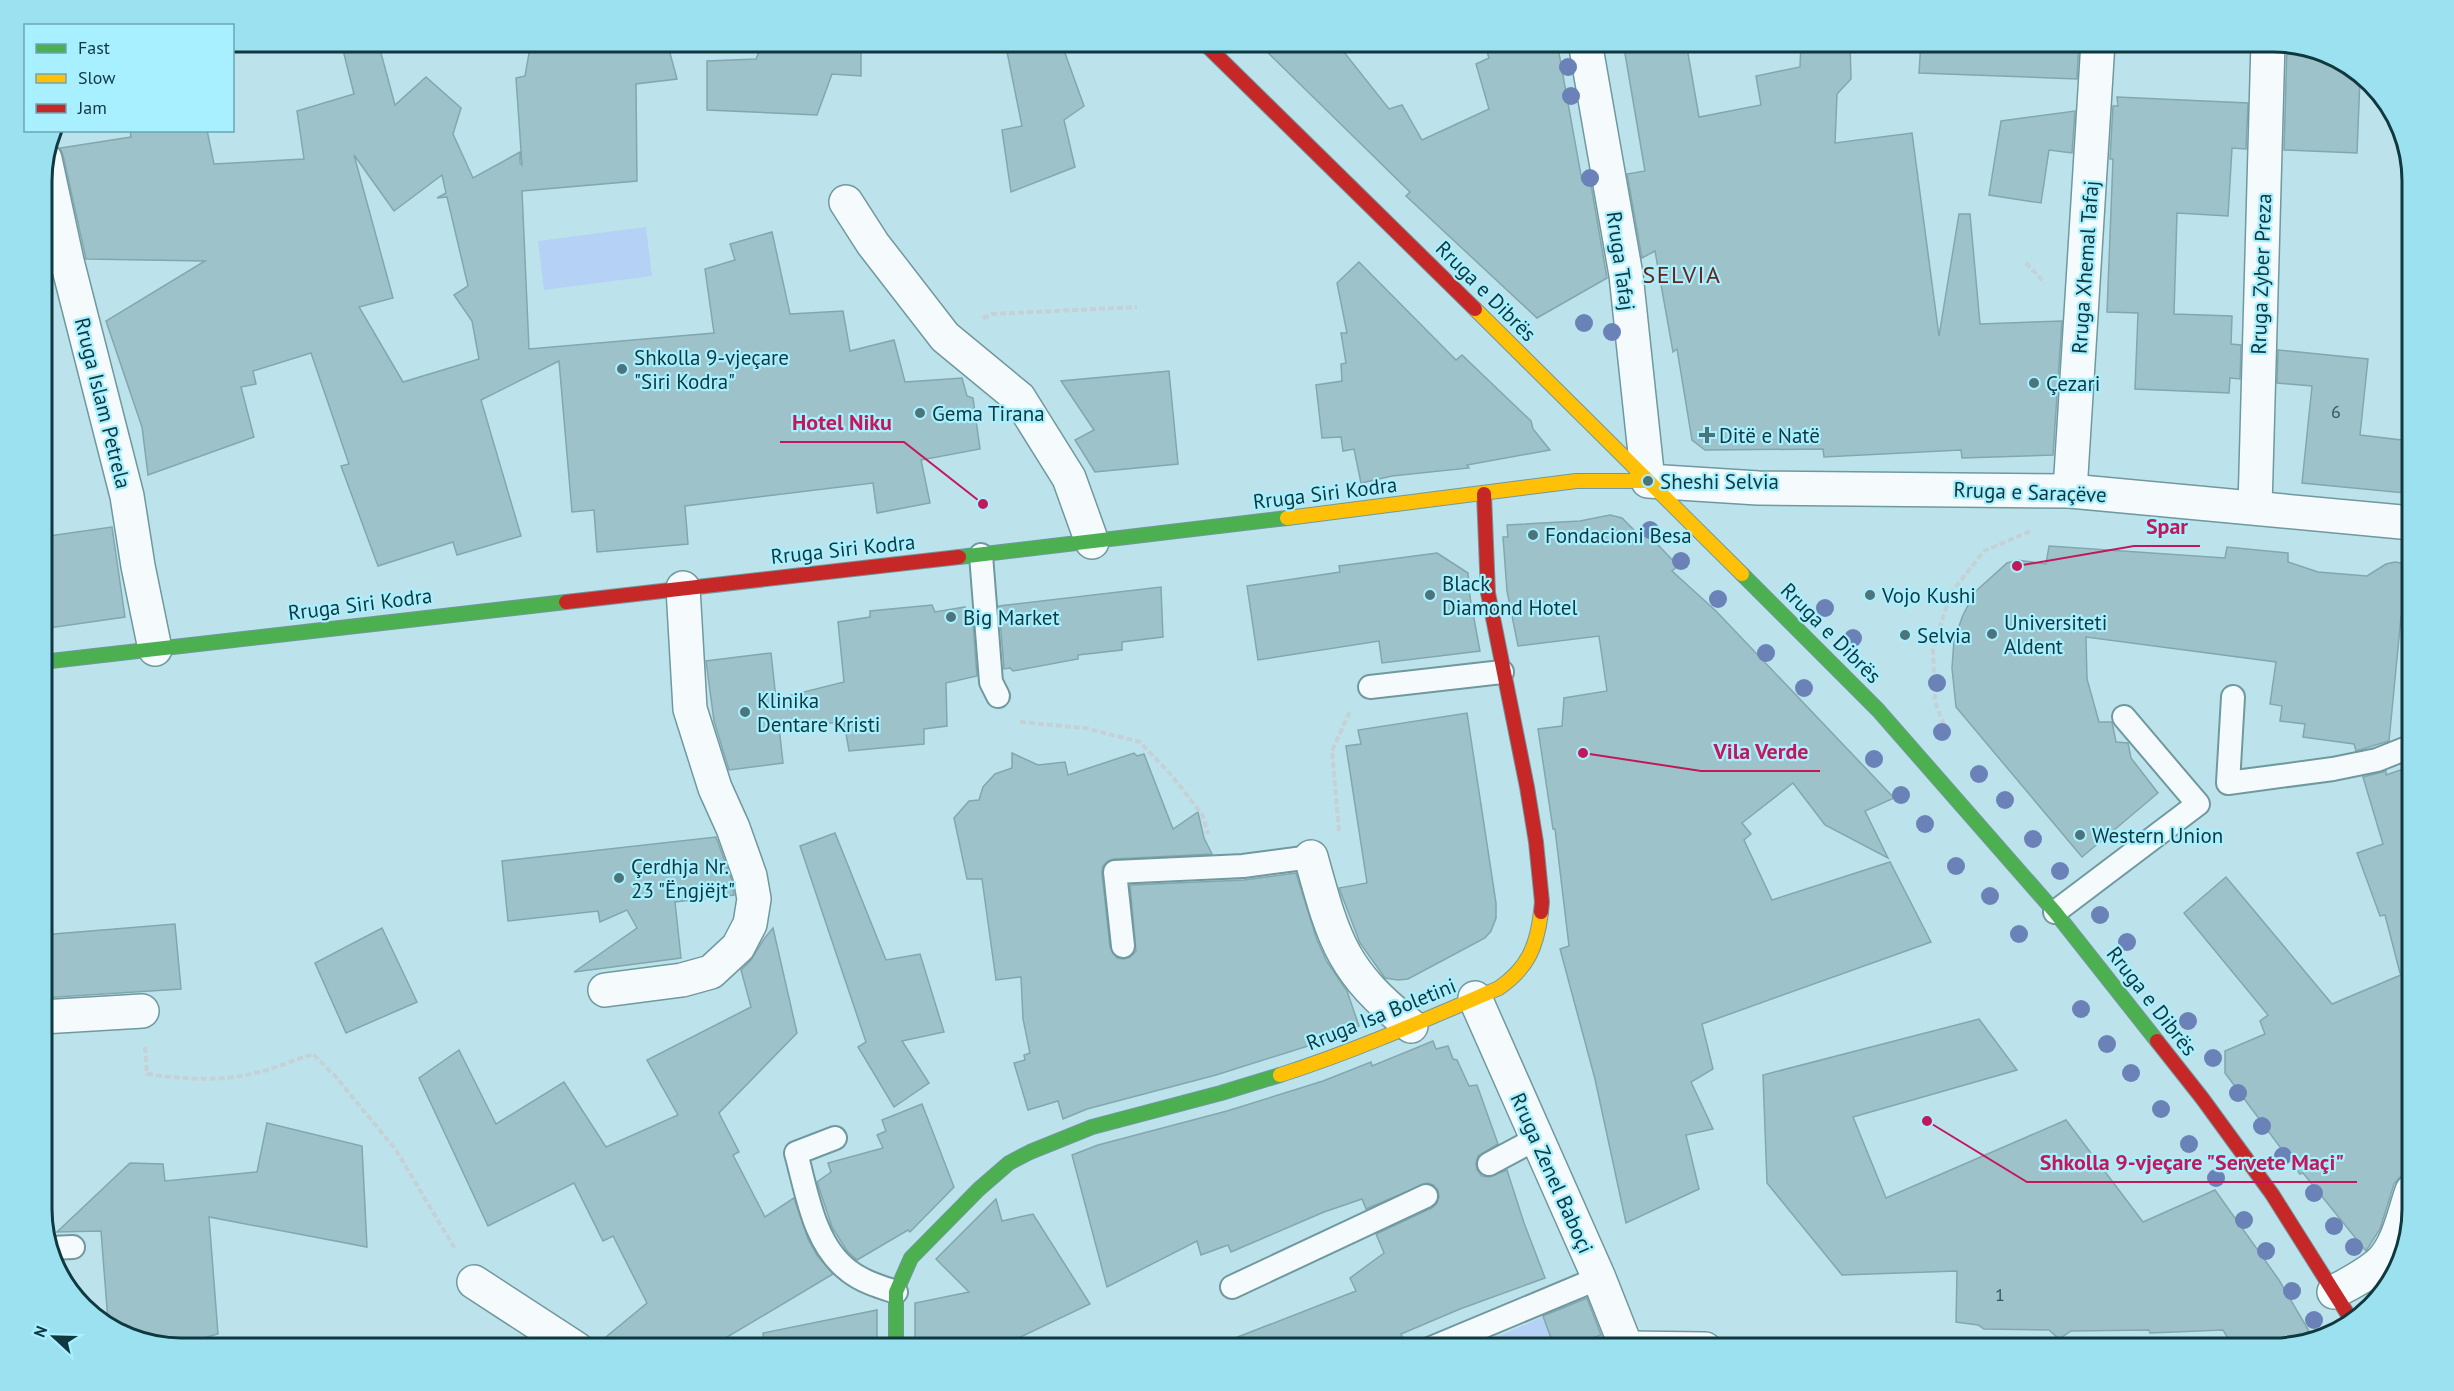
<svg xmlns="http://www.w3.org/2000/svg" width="2454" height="1391" font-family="'PT Sans',sans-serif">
<rect width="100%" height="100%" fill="#bce3eb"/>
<g fill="#b5d1f5">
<polygon points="646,227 652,276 544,290 538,241"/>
<polygon points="1595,1294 1614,1349 1470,1349"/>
</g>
<g fill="#9ec2c9" stroke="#82a7ae" stroke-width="1.5" fill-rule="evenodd">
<path d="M341 42H378L395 105 426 77 461 108 453 134 473 178 520 152V163L522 165 516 78 525 76 531 42H667L677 79 636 84 637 181 522 191 529 349 714 333 705 269 735 260 730 244 772 232 790 314 843 311 850 351 894 340 905 382 962 378 967 396 973 398 980 449 921 460 930 503 877 513 873 483 685 506 688 544 597 552 594 510 572 512 559 361 481 400 521 536 457 555 453 542 378 566 341 466 349 464 311 353 253 371 256 384 241 387 254 437 148 475 142 427 106 321 205 261 86 259 63 155 60 148 131 137 130 130H207L214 164 304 159 297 111 354 94ZM354 155 394 211 442 175 446 193 437 198 447 197 468 286 454 295 472 321 479 359 403 382 359 307 393 298Z"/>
<polygon points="763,42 861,42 861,76 832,74 817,115 707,110 707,61 756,59"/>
<polygon points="1005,42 1061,42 1084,106 1064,120 1075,167 1011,192 1002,130 1022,126"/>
<polygon points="1257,42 1336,42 1389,109 1402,105 1422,140 1489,109 1476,64 1489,58 1484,42 1557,42 1582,181 1590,179 1607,278 1537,318 1406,196 1410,192"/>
<polygon points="1623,42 1686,42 1699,117 1761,105 1756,76 1800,67 1801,42 1850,42 1851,79 1837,94 1835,143 1912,133 1939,336 1959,214 1970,214 1980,324 2062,321 2053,455 1962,458 1961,450 1824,457 1823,449 1705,450 1692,440 1677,349 1673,352 1655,251 1642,258 1627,174 1645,171"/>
<polygon points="1921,42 2079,42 2077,79 1919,73"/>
<polygon points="2287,46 2342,60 2360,78 2357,153 2284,150"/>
<polygon points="2117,97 2248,103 2246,149 2232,148 2228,216 2177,213 2174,314 2232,316 2231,344 2241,345 2240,379 2230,378 2229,393 2135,389 2138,313 2107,312 2113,159 2110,159 2113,106 2118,106"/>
<polygon points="2075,111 2072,153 2049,150 2041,203 1989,195 2001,121"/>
<polygon points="1359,262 1456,360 1462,355 1531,421 1533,429 1550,450 1467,465 1469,468 1392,476 1361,483 1354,449 1343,451 1341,437 1322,438 1316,385 1342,381 1341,364 1346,363 1341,333 1347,333 1337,283"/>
<polygon points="2278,350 2368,359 2360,435 2410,441 2405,493 2302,483 2312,386 2277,383"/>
<polygon points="1169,371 1178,464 1095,472 1075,440 1094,430 1061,381"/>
<polygon points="1610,515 1622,518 1637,533 1645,531 1678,566 1672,571 1716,611 1894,798 1865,811 1888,858 1825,825 1793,783 1742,823 1751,834 1744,840 1772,900 1890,862 1931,942 1702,1024 1713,1069 1691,1082 1713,1129 1686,1135 1699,1189 1626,1223 1595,1079 1560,949 1569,946 1555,829 1553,829 1538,729 1562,726 1564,698 1607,691 1599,636 1518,646 1507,591 1503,537 1508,537 1507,525 1580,521"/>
<polygon points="112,527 125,617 42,629 42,537"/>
<polygon points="2049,546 2225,558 2227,547 2288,553 2288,562 2318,572 2367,576 2386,564 2395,562 2412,565 2412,608 2401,617 2389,741 2356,751 2354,744 2303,737 2305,724 2280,721 2282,706 2270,704 2276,662 2086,637 2087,679 2099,722 2112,722 2116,742 2128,743 2131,758 2158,793 2082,857 1956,707 1952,668 1954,640 1963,615 1975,592 2007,563 2017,560 2046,564"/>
<polygon points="1437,553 1468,573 1470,597 1480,651 1382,663 1379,641 1258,660 1247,586 1340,572 1339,566"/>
<polygon points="1161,587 1163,637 1122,642 1122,650 1078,655 1078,659 1013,671 1010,668 1004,669 999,606"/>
<polygon points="932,605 935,612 965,607 965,610 972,610 977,676 946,683 947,726 924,729 924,744 849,751 844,722 779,727 783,763 729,770 714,721 706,661 771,653 776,699 844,682 838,622 870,617 870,611"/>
<polygon points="1467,713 1496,903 1496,918 1491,931 1485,938 1408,979 1398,980 1385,978 1360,943 1339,888 1367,883 1346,746 1361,744 1358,730"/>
<polygon points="1012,753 1038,765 1065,762 1068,775 1134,753 1137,756 1144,754 1173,829 1198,812 1204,838 1212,854 1114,859 1108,861 1103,866 1102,873 1110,947 1117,958 1124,959 1130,957 1136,951 1130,885 1244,880 1296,873 1317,940 1327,962 1347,991 1359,1026 1311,1045 1216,1075 1087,1109 1063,1119 1058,1101 1028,1110 1014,1063 1025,1060 1024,1055 1030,1053 1023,1019 1021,977 996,980 982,879 967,879 954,818 969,801 979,800 983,787 995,774 1012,768"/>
<polygon points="2412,766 2412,1162 2409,1173 2400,1177 2394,1184 2380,1229 2366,1251 2303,1173 2300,1174 2225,1073 2225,1051 2265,1034 2260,1021 2268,1015 2184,913 2226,877 2332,1004 2408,972 2400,973 2385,915 2380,916 2357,853 2383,844 2363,777 2386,771 2386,775"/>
<polygon points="835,833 886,960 920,954 944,1032 902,1041 929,1083 894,1107 858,1047 866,1042 800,846"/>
<polygon points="716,837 732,881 734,895 675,902 681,958 574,972 637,928 627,910 600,922 598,911 508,921 502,861"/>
<polygon points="175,924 181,989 42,998 42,935"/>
<polygon points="382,928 417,1002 346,1033 315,963"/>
<polygon points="773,928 797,1033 719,1113 739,1152 733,1155 765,1217 794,1198 808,1239 817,1255 833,1274 707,1349 596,1349 595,1346 647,1303 613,1236 603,1241 574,1183 488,1226 419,1078 459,1050 496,1124 564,1082 606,1147 678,1115 647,1060 751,1007 741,970 751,960 764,939"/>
<polygon points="1979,1019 2017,1070 1853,1117 1886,1198 2066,1120 2143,1222 2215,1190 2279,1280 2309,1331 2279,1348 2231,1343 2223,1330 2150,1333 2149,1330 2071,1331 2059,1339 2049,1330 1984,1329 1978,1325 1956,1322 1957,1271 1842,1275 1767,1183 1763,1075"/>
<polygon points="1433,1041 1436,1049 1448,1046 1453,1059 1457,1060 1469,1086 1477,1085 1498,1144 1478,1156 1476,1163 1477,1170 1482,1176 1489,1177 1507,1170 1524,1223 1545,1278 1460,1309 1401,1334 1408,1349 1213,1349 1212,1347 1356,1291 1350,1278 1384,1253 1376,1234 1432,1208 1437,1203 1439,1197 1438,1190 1433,1185 1427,1183 1366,1209 1362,1199 1324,1212 1231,1252 1228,1245 1201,1255 1197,1241 1107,1287 1072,1155 1098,1145 1227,1111 1323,1081 1371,1062 1372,1066"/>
<polygon points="922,1104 954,1187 910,1232 908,1230 857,1260 847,1251 832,1227 817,1182 831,1172 828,1163 883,1148 877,1135 886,1131 882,1120"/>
<polygon points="267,1123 362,1146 367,1247 209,1217 218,1334 188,1342 187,1349 181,1349 122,1333 120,1322 108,1321 101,1231 57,1232 130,1163 163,1164 165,1181 257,1172"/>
<polygon points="996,1199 1002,1221 1033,1214 1090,1304 1012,1341 1012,1349 915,1349 915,1303 969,1292 936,1259"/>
<polygon points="1587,1298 1601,1335 1564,1349 1555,1349 1543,1316"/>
<polygon points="877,1310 877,1349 764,1349 763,1333"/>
</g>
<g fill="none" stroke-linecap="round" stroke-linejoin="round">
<g stroke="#70989f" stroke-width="26">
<g id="lane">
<polyline points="981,555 991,682 998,696"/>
<polyline points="1370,687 1502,672"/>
<polyline points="2233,697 2228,783 2333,769 2377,760 2412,746"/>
<polyline points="2055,912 2198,804 2124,717"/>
<polyline points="1123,946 1115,872 1243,866 1311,857"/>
<path d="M835 1138 796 1153C807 1193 814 1245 849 1271 863 1282 881 1287 896 1292"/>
<polyline points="1489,1164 1536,1139"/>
<polyline points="51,1248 73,1247"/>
<polyline points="1232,1287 1426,1196"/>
<polyline points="1429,1349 1599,1278"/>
</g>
</g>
<g stroke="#70989f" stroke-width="36">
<g id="street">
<polyline points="1585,42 1626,275 1648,481 1758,488 2070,491 2412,523"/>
<polyline points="45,159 67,261 127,496 138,566 155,649"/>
<polyline points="846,202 873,244 945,337 1019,398 1069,478 1092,542"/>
<polyline points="2070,491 2098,42"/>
<polyline points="2255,507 2268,42"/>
<path d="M1311 857C1334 940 1341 971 1411 1026"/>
<polyline points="605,990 682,980 711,972 738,947 750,924 754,899 750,876 733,828 715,788 690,709 683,588"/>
<polyline points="1475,998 1599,1278 1627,1349"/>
<polyline points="42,1017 142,1011"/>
<polyline points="474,1282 577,1349"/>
<path d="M2334 1292C2350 1283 2369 1274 2382 1261 2399 1243 2404 1213 2412 1191"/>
<polyline points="1627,1348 1705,1349"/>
</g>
</g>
<g stroke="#70989f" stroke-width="16">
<g id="fast">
<polyline points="959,557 1287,518"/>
<polyline points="1742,574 1878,710 2055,912 2157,1041"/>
<polyline points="42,662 566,602"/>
<polyline points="896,1349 896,1292 911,1258 979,1189 1009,1163 1030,1152 1092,1127 1221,1093 1280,1075"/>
</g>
</g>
<g stroke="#70989f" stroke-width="16">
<g id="slow">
<polyline points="1475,309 1742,574"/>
<polyline points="1287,518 1576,481 1648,481"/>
<path d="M1280 1075C1355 1051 1427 1019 1499 988 1528 968 1537 946 1541 912"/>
</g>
</g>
<g stroke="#70989f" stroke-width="16">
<g id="jam">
<polyline points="1203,42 1475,309"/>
<polyline points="1484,494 1488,593 1527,787 1536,842 1542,902 1541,912"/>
<polyline points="566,602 959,557"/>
<polyline points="2157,1041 2202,1098 2272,1194 2352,1321"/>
</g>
</g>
<g stroke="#c5d1d4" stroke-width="4" stroke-dasharray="6 3" stroke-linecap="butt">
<polyline points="2026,263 2045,283"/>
<polyline points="983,318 992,314 1137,307"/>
<polyline points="1020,722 1085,728 1140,742 1173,777 1203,816 1208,834"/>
<polyline points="1944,725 1935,702 1933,649 1951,593 1984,551 2031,531"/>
<polyline points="1339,831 1332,751 1350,711"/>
<path d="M145 1047 147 1074C182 1079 220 1082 255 1073 274 1069 294 1060 313 1054L335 1076 396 1150 455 1249"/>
</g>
<use href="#lane" stroke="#f5fbfc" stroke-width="22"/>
<use href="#street" stroke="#f5fbfc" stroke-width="33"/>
<use href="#fast" stroke="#4caf50" stroke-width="14"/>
<use href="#slow" stroke="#ffc107" stroke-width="14"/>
<use href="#jam" stroke="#c62828" stroke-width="14"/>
</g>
<g fill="#6a82b7">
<circle cx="1568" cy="67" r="9"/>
<circle cx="1571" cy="96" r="9"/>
<circle cx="1590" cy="178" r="9"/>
<circle cx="1584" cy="323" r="9"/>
<circle cx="1612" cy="332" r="9"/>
<circle cx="1650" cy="530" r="9"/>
<circle cx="1681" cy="561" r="9"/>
<circle cx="1718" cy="599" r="9"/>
<circle cx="1825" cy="608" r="9"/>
<circle cx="1853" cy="638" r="9"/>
<circle cx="1766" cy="653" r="9"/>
<circle cx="1937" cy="683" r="9"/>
<circle cx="1804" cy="688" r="9"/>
<circle cx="1942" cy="732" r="9"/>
<circle cx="1874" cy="759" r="9"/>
<circle cx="1979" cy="774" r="9"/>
<circle cx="1901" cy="795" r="9"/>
<circle cx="2005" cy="800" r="9"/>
<circle cx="1925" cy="824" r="9"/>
<circle cx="2033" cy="839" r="9"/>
<circle cx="1956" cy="866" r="9"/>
<circle cx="2060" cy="871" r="9"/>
<circle cx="1990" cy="896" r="9"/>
<circle cx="2100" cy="915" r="9"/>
<circle cx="2019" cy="934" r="9"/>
<circle cx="2127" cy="942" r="9"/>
<circle cx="2081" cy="1009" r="9"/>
<circle cx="2188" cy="1021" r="9"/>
<circle cx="2107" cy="1044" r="9"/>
<circle cx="2213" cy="1058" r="9"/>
<circle cx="2131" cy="1073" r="9"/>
<circle cx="2238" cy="1093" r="9"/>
<circle cx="2161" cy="1109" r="9"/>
<circle cx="2262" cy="1126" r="9"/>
<circle cx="2189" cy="1144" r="9"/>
<circle cx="2283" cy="1156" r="9"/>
<circle cx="2216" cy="1178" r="9"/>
<circle cx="2314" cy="1193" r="9"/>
<circle cx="2244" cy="1220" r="9"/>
<circle cx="2334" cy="1226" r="9"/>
<circle cx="2354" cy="1247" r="9"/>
<circle cx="2266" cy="1251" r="9"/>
<circle cx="2292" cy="1291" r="9"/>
<circle cx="2314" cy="1320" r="9"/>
</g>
<g fill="#4c747b" stroke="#a8f0ff" stroke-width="2">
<circle cx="622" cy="369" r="6"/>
<circle cx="2034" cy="383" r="6"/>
<circle cx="920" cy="413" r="6"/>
<path d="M1704 426h6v6h6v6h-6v6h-6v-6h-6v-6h6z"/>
<circle cx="1648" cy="481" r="6"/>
<circle cx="1533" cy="535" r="6"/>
<circle cx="1430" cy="595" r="6"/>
<circle cx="1870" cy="595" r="6"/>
<circle cx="951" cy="617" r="6"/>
<circle cx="1992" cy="634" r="6"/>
<circle cx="1905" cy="635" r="6"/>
<circle cx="745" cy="712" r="6"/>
<circle cx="2080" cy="835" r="6"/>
<circle cx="619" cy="878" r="6"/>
</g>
<g text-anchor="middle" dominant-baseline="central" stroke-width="4.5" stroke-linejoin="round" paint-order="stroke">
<g font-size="18" fill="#335a62">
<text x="2336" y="411">6</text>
<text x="2000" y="1294">1</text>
</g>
<g font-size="21" fill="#0f383f" stroke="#a8f0ff">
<text transform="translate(1621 261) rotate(82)">Rruga Tafaj</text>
<text transform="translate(2085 267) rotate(-86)">Rruga Xhemal Tafaj</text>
<text transform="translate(2261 274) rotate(-88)">Rruga Zyber Preza</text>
<text transform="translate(1486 291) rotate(45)">Rruga e Dibrës</text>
<text transform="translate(103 403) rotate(76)">Rruga Islam Petrela</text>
<text transform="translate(2030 492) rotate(2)">Rruga e Saraçëve</text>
<text transform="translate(1325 493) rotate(-7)">Rruga Siri Kodra</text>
<text transform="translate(843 549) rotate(-6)">Rruga Siri Kodra</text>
<text transform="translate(360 604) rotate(-7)">Rruga Siri Kodra</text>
<text transform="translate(1831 633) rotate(45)">Rruga e Dibrës</text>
<text transform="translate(2152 1001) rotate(52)">Rruga e Dibrës</text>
<text transform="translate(1381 1014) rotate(-22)">Rruga Isa Boletini</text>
<text transform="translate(1552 1173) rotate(66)">Rruga Zenel Baboçi</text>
</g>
<g font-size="21" fill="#0f383f" stroke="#a8f0ff" text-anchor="start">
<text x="634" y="357">Shkolla 9-vjeçare<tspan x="634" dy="24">"Siri Kodra"</tspan></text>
<text x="2046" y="383">Çezari</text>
<text x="932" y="413">Gema Tirana</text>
<text x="1719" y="435">Ditë e Natë</text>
<text x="1660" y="481">Sheshi Selvia</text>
<text x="1545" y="535">Fondacioni Besa</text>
<text x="1442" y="583">Black<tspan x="1442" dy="24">Diamond Hotel</tspan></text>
<text x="1882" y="595">Vojo Kushi</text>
<text x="963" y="617">Big Market</text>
<text x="2004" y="622">Universiteti<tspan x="2004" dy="24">Aldent</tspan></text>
<text x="1917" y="635">Selvia</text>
<text x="757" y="700">Klinika<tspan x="757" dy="24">Dentare Kristi</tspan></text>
<text x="2092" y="835">Western Union</text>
<text x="631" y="866">Çerdhja Nr.<tspan x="631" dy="24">23 "Ëngjëjt"</tspan></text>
</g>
<g font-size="24" letter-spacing="1.5" fill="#68241a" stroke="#a8f0ff">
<text x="1682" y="274">SELVIA</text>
</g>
</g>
<path d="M0 0H2454V1391H0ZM181 52H2273A129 129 0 0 1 2402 181V1209A129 129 0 0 1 2273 1338H181A129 129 0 0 1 52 1209V181A129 129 0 0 1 181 52Z" fill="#9ce1f0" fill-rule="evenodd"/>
<path fill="none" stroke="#0f383f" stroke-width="3" d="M181 52H2273A129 129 0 0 1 2402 181V1209A129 129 0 0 1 2273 1338H181A129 129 0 0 1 52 1209V181A129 129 0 0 1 181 52Z"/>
<path fill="none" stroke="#c2185b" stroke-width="2" d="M983 504L904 442H780M2017 566L2134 546H2200M1583 753L1701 771H1820M1927 1121L2027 1182H2357"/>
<g fill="#c2185b" stroke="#a8f0ff" stroke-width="2">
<circle cx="983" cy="504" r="6"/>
<circle cx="2017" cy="566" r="6"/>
<circle cx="1583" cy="753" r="6"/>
<circle cx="1927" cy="1121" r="6"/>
</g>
<g font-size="22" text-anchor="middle" font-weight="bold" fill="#c2185b" stroke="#a8f0ff" stroke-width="4.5" stroke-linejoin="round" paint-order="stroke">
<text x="842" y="430">Hotel Niku</text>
<text x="2167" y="534">Spar</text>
<text x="1761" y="759">Vila Verde</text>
<text x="2192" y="1170">Shkolla 9-vjeçare "Servete Maçi"</text>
</g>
<rect x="24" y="24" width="210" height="108" fill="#a8f0ff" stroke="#6ba6b2" stroke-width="1.5"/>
<rect x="36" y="44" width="30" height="9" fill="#4caf50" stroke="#6ba6b2" stroke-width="1.5"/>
<text x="78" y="54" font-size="18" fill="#0f383f">Fast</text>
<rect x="36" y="74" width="30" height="9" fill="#ffc107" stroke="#6ba6b2" stroke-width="1.5"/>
<text x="78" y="84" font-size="18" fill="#0f383f">Slow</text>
<rect x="36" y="104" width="30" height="9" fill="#c62828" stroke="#6ba6b2" stroke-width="1.5"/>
<text x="78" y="114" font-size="18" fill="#0f383f">Jam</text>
<g transform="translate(54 1337) rotate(292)" stroke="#a8f0ff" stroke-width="4.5" paint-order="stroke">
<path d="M0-4.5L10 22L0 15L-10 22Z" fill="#0f383f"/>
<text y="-9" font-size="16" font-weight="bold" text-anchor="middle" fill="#0f383f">N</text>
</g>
</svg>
